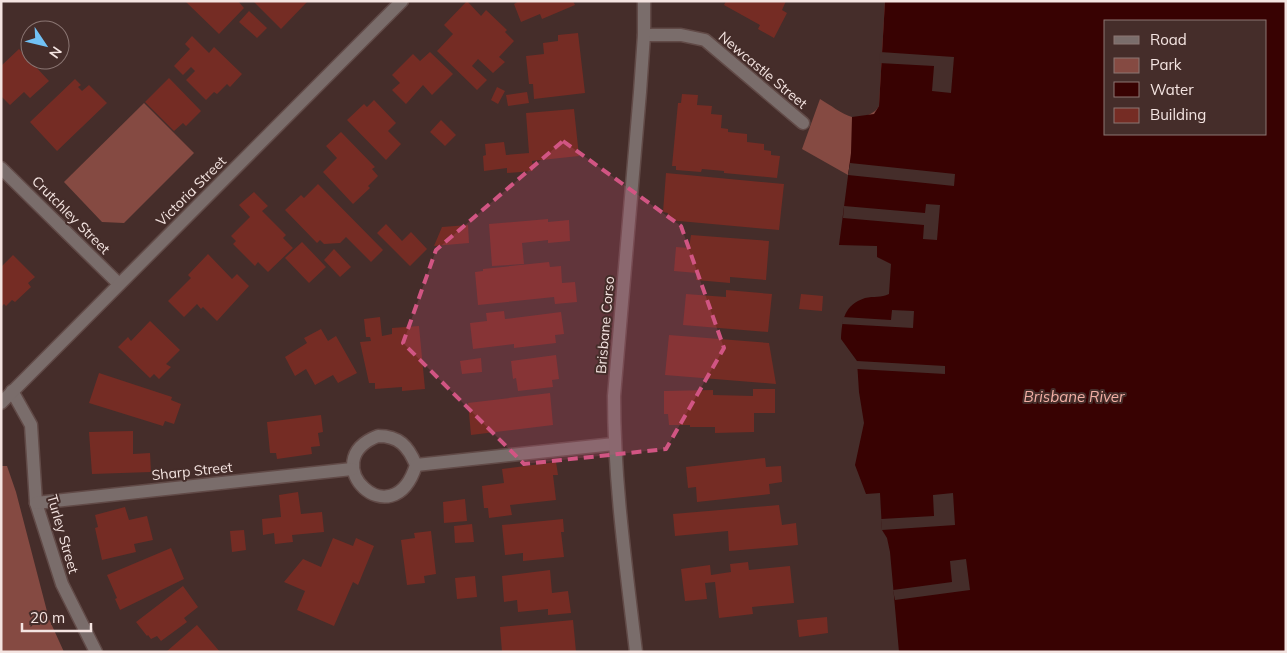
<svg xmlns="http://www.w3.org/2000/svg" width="1287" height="653" font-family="Mulish,sans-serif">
<rect width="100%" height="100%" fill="#452d2a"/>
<g fill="#854a42">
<path d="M885 1 901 158 850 164 848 175 802 149 820 99C829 104 843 115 852 117 862 119 875 114 879 106Z"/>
<polygon points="144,103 194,153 124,223 102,222 64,182"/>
<polygon points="1,466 7,466 16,492 49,619 64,652 1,652"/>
</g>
<path fill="#380202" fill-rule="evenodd" d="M885 1H1286V652H899L890 552 887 538 882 530 880 493 866 494 855 465 864 423 859 392 857 361 841 339C842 320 844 305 865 298 874 296 881 298 889 294L891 264 877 257V246L839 245 851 153 852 117 874 114 879 106ZM1106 21H1266V134H1106Z"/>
<g fill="#452d2a">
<polygon points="880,52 954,57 951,93 932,91 934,66 879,63"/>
<polygon points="850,163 955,174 954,186 848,175"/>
<polygon points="926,204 940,205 937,240 923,239 924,225 843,218 844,206 925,213"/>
<polygon points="892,310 914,311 913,328 842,324 843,317 891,320"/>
<polygon points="857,361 945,366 945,374 857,369"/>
<polygon points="953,493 955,525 882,530 881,519 934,516 933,495"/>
<polygon points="966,559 970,590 895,600 893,590 952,582 950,561"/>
</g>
<g fill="#752c24">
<polygon points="185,1 238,1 244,8 219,34"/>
<polygon points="253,1 308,1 281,29"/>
<polygon points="467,1 481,16 486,10 507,30 505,32 514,41 499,57 505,62 493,73 478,59 472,66 487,80 477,90 437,51 453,34 444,25"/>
<polygon points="519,1 573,1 575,5 542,19 540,14 521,22 514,4"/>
<polygon points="726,1 786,1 782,10 787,13 774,38 758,29 760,25 724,5"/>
<polygon points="249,11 267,28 257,38 239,22"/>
<polygon points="578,33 585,93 534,99 533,84 529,84 526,56 544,54 543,43 558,41 558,35"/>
<polygon points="192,36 209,53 214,47 242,74 230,87 227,84 217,94 214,92 206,100 186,80 195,71 191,67 183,75 174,66 190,49 185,44"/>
<polygon points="19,49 49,81 30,98 24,92 10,105 1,96 1,66"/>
<polygon points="430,52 453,74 432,95 423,85 406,104 392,90 400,83 392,75 413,54 420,61"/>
<polygon points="169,78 201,111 186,126 183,123 174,131 145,102"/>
<polygon points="75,79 81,85 78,87 82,91 89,85 107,103 57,151 30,122"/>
<polygon points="497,87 505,91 498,104 491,100"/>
<polygon points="527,92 529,103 508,106 506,95"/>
<polygon points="682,94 698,95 697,105 712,106 711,114 722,115 721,128 728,129 728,132 747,134 747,142 764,144 764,150 771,151 771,155 780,156 777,178 724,173 724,171 702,169 701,172 676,170 676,166 672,166 678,103 681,103"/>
<polygon points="374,100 396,123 388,131 401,144 386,160 347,120 364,104 367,107"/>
<polygon points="574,109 579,156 532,161 533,171 507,173 507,168 484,171 483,156 486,155 485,144 504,142 506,155 529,153 526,113"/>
<polygon points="441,120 456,135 445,146 430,132"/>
<polygon points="341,132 375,167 372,169 378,176 368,186 370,188 353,204 323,172 337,158 326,146"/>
<polygon points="666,173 784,184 779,230 668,220 668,213 663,212"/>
<polygon points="318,184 383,250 371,262 346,237 340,243 324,244 320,240 317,243 285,210 301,195 304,198"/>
<polygon points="254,192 268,206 262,211 286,235 283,238 293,248 268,272 258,262 255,266 233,244 236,241 231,236 250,217 239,205"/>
<polygon points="548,219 548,222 569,220 570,241 548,243 548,240 522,243 524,264 492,266 489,224"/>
<polygon points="386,224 402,241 411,232 427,249 410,266 377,233"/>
<polygon points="468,225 469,243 434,246 442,227"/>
<polygon points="691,235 769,241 766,280 730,277 730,283 696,280 697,273 674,271 676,247 689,248"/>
<polygon points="302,242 326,267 309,283 285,258"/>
<polygon points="334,249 351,267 340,277 324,260"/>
<polygon points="208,254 232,279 237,274 249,286 217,321 203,307 201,309 197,304 184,317 168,301 191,278 188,275"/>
<polygon points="13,255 35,277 28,283 31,287 15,302 12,300 6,306 4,304 1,307 1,267"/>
<polygon points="549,262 550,267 561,266 562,283 575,282 577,302 555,304 554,297 478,305 475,272 483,271 483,269"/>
<polygon points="726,290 772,294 768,332 683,325 686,294 726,297"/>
<polygon points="801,294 823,296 822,311 799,309"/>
<polygon points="504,311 505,319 561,312 564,334 555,335 556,343 514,348 514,344 473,349 470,323 487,321 486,313"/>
<polygon points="380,317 382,336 392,334 392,328 419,326 425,389 402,391 402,387 375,389 375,383 369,383 360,342 371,341 370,337 366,337 364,319"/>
<polygon points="150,321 180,350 166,364 171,367 159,379 154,374 150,378 118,347 128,337 131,341"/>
<polygon points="321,329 328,341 336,336 357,373 338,383 333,375 315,385 306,369 295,376 285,357 307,343 304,338"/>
<polygon points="669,335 769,343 776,384 665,375"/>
<polygon points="556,355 559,379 552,380 553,387 518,391 516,378 513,379 511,361"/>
<polygon points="481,358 482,372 462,374 460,361"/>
<polygon points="99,373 172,397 171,400 181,404 174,424 165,421 163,426 89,403"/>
<polygon points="753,389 775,389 775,413 754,413 754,432 715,433 715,427 690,427 690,425 669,425 668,414 664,414 664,391 713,390 713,395 753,396"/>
<polygon points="550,393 553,425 471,435 468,403"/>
<polygon points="321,415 323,432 318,433 320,446 311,447 312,454 277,459 276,453 270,453 267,422"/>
<polygon points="133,431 133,454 150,453 151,472 92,474 89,432"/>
<polygon points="765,458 766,467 781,466 782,482 769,484 770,494 697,502 696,487 688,488 686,467"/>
<polygon points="556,462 558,475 553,475 556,500 510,505 512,515 489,518 488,508 484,508 482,486 504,483 502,469"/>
<polygon points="298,492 301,514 322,512 324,532 292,535 293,542 275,544 274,533 263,535 262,519 281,517 279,495"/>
<polygon points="465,499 467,521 444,523 443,502"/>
<polygon points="779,505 782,525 796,523 798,545 729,551 728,531 675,536 673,514"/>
<polygon points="125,507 129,520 147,516 153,540 134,544 136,552 102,560 95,528 98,527 95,515"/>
<polygon points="563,519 564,532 561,532 564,557 523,561 523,553 505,555 502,525"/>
<polygon points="472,524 474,542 455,543 454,526"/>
<polygon points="244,530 246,550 232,552 230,531"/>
<polygon points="431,531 436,574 424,576 425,583 407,585 401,540 415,538 414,533"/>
<polygon points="333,538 353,546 356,538 374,546 358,585 353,582 334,626 297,610 305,591 284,582 303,559 321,567"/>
<polygon points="171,548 184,579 120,610 115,599 117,598 107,575"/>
<polygon points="748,562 749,570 790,566 794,603 752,607 753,614 719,618 715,582 705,583 707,599 685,601 681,569 710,565 711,575 731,572 730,564"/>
<polygon points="550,570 552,593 568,591 571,613 548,615 548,609 518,612 517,600 504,602 502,576"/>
<polygon points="475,576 477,597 457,599 455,578"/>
<polygon points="183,586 198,607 184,618 187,622 161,641 157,636 151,639 148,635 147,636 136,622"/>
<polygon points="827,617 828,633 799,637 797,620"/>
<polygon points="573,620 576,652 502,652 500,627"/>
<polygon points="197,625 220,652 166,652"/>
</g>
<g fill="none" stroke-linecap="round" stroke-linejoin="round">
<g stroke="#614a47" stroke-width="15">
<g id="minor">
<polyline points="644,35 681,35 705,40 803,123"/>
<polyline points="1,168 119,284"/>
<polyline points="12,391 31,425 36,503 62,584 96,652"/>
<polyline points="1,403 402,1"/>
<path d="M378 436C399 436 408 446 416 465 393 540 313 461 378 436Z"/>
<polyline points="416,465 614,444"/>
<polyline points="36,503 352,469"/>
<path d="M636 652C626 567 614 482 614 396L640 92 644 35V1"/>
</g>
</g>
<use href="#minor" stroke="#7a6d6b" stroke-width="12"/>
</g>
<path fill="#d15583" fill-opacity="0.2" stroke="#d15583" stroke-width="4" stroke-dasharray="10 6" stroke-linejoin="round" d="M563 141 681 226 724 348 666 449 524 464 403 343 436 250Z"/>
<g text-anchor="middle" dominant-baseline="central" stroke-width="4" stroke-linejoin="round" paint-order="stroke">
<g font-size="14" fill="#f4e4e1" stroke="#452d2a">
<text transform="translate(763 70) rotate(40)">Newcastle Street</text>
<text transform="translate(191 191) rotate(-45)">Victoria Street</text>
<text transform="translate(71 215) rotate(45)">Crutchley Street</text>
<text transform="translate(605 325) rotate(-85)">Brisbane Corso</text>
<text transform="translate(192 471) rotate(-6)">Sharp Street</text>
<text transform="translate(63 534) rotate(74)">Turley Street</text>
</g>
<g font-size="15" font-style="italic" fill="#f2afa5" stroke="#452d2a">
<text x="1074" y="396">Brisbane River</text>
</g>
</g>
<rect width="1287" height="653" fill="none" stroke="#f4e4e1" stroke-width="5"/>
<rect x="1104" y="20" width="162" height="115" fill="#452d2a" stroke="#8b7673"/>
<rect x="1114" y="36" width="25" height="8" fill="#7a6d6b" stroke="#8b7673"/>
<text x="1150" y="45" font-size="15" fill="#f4e4e1">Road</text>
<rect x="1114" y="58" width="25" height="15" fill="#854a42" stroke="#8b7673"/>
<text x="1150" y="70" font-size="15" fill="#f4e4e1">Park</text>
<rect x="1114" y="82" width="25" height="15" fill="#380202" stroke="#8b7673"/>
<text x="1150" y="95" font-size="15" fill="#f4e4e1">Water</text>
<rect x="1114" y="108" width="25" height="15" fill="#752c24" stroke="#8b7673"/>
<text x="1150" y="120" font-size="15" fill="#f4e4e1">Building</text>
<g transform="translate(45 45) rotate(125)"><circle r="24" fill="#452d2a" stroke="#8b7673"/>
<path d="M0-4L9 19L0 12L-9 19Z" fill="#71c1f5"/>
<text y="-8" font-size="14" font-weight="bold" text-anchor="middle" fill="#f4e4e1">N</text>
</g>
<path d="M22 623v8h69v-8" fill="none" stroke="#f4e4e1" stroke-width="2.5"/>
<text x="30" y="623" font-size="15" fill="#f4e4e1" stroke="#452d2a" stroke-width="4" paint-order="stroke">20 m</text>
</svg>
